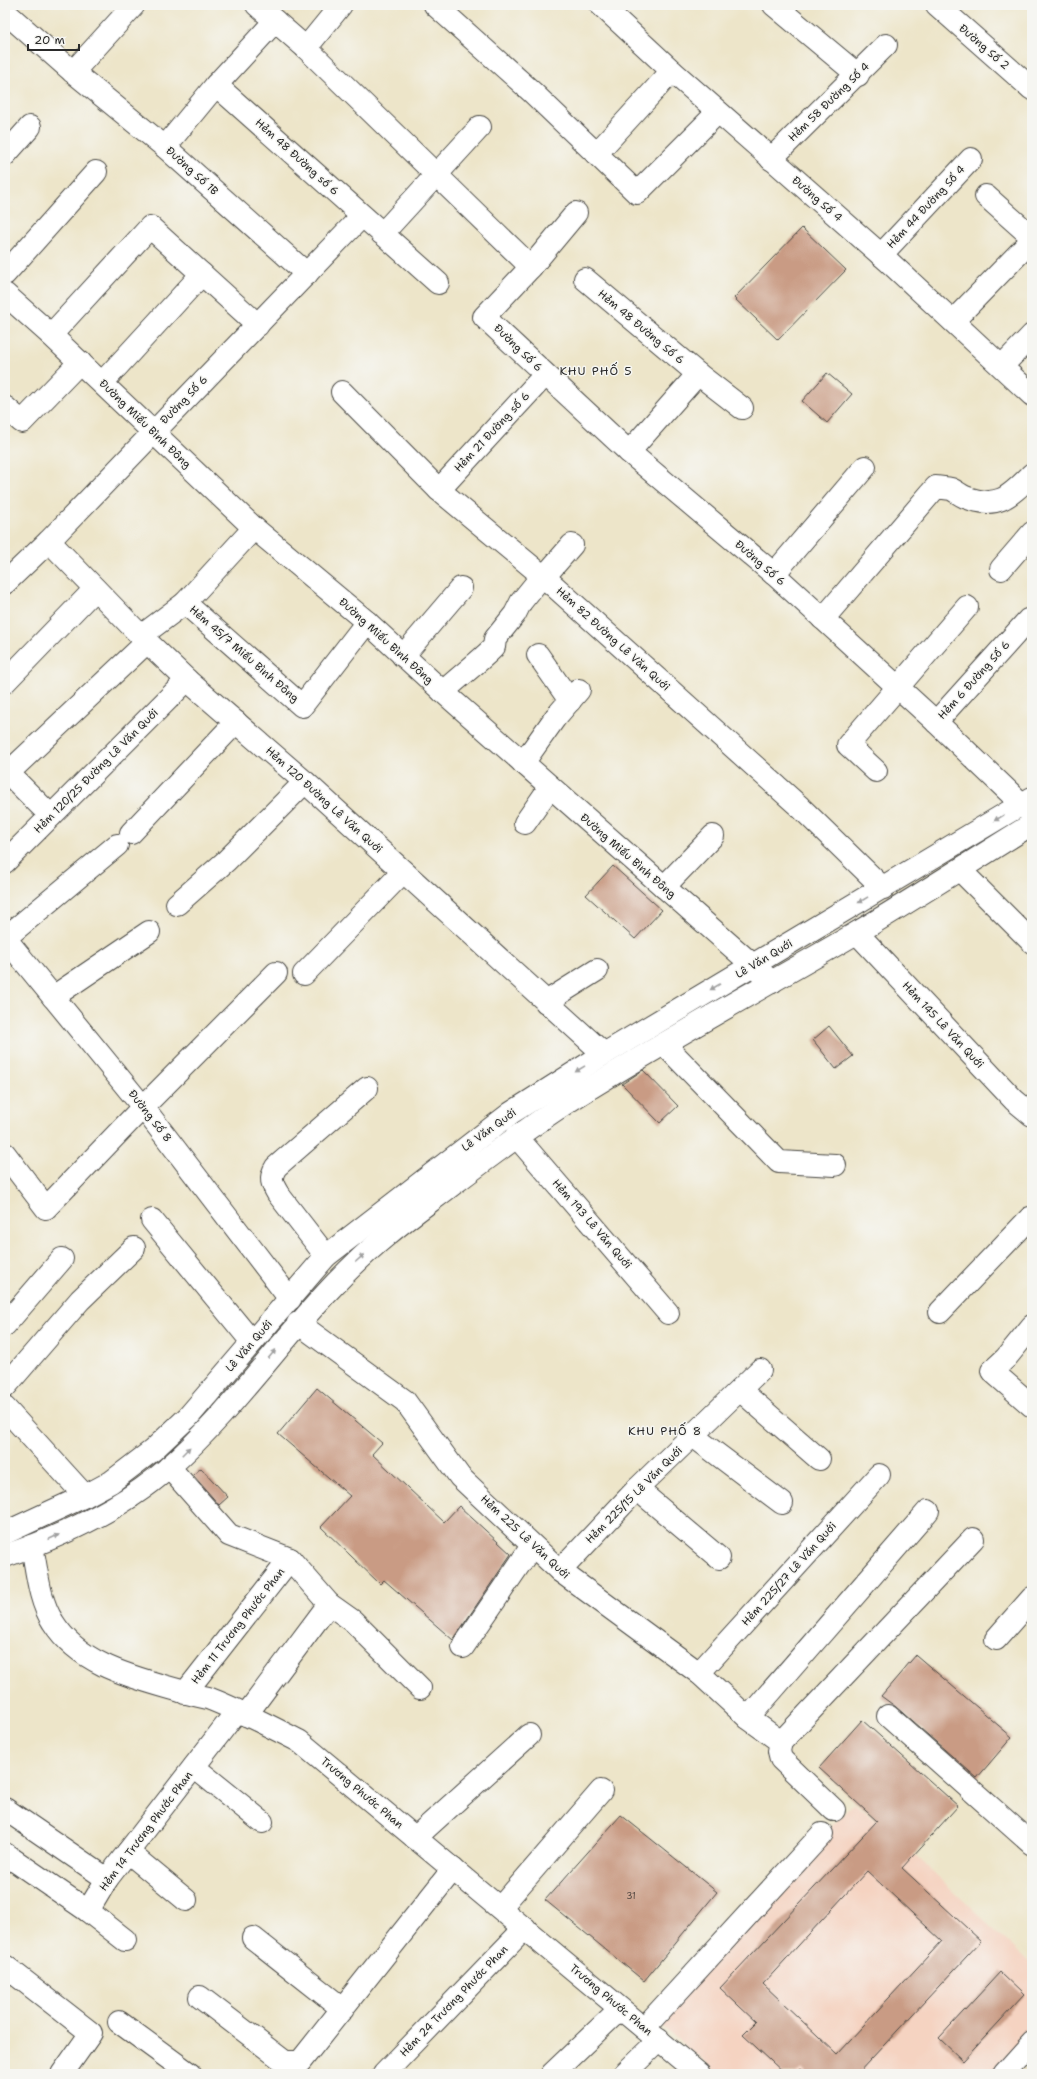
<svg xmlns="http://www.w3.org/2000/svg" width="1037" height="2079" font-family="'Shantell Sans',sans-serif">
<rect width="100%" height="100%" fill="#f6f6f2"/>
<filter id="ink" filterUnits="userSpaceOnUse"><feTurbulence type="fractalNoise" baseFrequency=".025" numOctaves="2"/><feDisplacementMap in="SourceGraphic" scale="8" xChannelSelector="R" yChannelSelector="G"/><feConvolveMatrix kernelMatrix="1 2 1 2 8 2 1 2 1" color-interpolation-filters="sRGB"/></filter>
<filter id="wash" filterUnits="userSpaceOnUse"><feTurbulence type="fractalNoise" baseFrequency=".012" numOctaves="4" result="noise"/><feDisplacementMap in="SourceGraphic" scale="16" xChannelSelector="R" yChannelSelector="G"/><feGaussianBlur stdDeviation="0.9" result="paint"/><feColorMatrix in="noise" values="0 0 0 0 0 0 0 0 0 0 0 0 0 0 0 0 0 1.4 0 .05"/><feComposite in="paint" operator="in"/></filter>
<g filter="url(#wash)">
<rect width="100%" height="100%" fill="#ede5c9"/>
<polygon fill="#f5d3c1" points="854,1803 914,1854 1032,1965 1032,2032 993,2074 719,2074 650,2016"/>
<g id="blocks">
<g fill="#c99b84" fill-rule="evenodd">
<polygon points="802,228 846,270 778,340 734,298"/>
<polygon points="827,373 852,394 827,423 802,401"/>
<polygon points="613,866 662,910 635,939 586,895"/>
<polygon points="829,1026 853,1056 836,1069 813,1040"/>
<polygon points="643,1070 678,1106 660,1123 622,1084"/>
<polygon points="317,1388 382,1443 372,1454 444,1522 459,1506 511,1554 453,1640 384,1580 380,1584 321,1527 350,1496 278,1434"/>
<polygon points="201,1468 228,1497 219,1505 193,1475"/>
<polygon points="916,1655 1012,1737 977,1778 896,1707 881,1696"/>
<path d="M862 1720 958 1806 902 1868 981 1941 857 2074H807L801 2068 795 2074H785L743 2035 756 2022 720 1988 877 1821 819 1768ZM867 1871 942 1941 837 2054 763 1984Z"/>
<polygon points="621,1815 717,1892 644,1981 545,1900"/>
<polygon points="1000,1972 1024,1995 963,2061 939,2038"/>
</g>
</g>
</g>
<g filter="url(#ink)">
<use href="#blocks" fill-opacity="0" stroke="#484743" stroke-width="1"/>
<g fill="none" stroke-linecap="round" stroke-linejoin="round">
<g stroke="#484743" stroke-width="24">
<g id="minor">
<polyline points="257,5 275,21"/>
<polyline points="435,5 532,92 637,193 718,112"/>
<polyline points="601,5 672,71 888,261 1032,395"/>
<polyline points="774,5 858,75"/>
<polyline points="937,5 1032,89"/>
<polyline points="5,12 73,72 165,147 307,274"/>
<polyline points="306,48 341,5"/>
<polyline points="73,72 134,5"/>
<polyline points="216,85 275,21 306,48 531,267"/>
<polyline points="165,147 216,85 438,283"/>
<polyline points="596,154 672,71"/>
<polyline points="5,155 30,127"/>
<polyline points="771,159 886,45"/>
<polyline points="986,196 1032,237"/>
<polyline points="576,213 531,267 484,317 629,452 774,574 936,722 1032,814"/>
<polyline points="382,234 480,127"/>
<polyline points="881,255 971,159"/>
<polyline points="5,274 96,172"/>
<polyline points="585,279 698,374"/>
<polyline points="5,294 51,335 254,528 367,622 443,692 772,982"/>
<polyline points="953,321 1032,240"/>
<polyline points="51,335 150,227 258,325"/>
<polyline points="1002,366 1032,335"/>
<polyline points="102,383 202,274"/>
<polyline points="342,392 439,490 544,577 800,807 883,888"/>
<polyline points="5,407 22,422 80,362"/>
<polyline points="629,452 698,374 742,408"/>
<polyline points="439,490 545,375"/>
<polyline points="49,541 141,636 187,680 305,782 604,1054"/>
<polyline points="1001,569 1032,533"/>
<polyline points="774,574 865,467"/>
<polyline points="544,577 572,545"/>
<polyline points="5,583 49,541 362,216"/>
<polyline points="185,603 302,706 367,622"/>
<path d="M823 619 936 487C940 488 946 488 951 489 956 491 960 495 965 497 998 510 1010 496 1032 474"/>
<polyline points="141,636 185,603 254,528"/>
<polyline points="538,655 570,701"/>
<polyline points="403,656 461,588"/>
<polyline points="5,682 95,589"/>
<path d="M443 692C460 676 478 663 494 647L495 639 515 614 521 602 542 576"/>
<polyline points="936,722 1028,620"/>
<polyline points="523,763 555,718 579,690"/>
<polyline points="5,770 51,816"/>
<polyline points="876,771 848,745 967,607"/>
<polyline points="8,773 147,642"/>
<polyline points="525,823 550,787"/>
<polyline points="131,833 236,722"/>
<polyline points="5,862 187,680"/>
<polyline points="960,870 1032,942"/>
<polyline points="664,887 713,836"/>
<polyline points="177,904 226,861 305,782"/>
<polyline points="857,933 1014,1100 1032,1115"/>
<polyline points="5,938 143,1107 290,1299"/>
<polyline points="5,938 117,845"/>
<polyline points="304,974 403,872"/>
<polyline points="53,997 149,932"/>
<polyline points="546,1002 597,970"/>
<polyline points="664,1044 779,1162 835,1165"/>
<polyline points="516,1136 668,1313"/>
<polyline points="5,1154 46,1208 143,1107 276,973"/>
<polyline points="152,1220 252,1342"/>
<path d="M326 1256 278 1194C272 1184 269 1178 276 1167L367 1088"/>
<polyline points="940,1312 1030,1218 1032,1220"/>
<polyline points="298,1323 405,1401 460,1477 560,1571 699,1673 748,1718 781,1742 779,1751 781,1759 834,1810"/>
<polyline points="5,1325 62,1259"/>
<polyline points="1032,1326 1006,1358 992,1371 1032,1406"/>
<polyline points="5,1387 80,1300 134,1248"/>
<polyline points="740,1390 819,1459"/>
<polyline points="5,1408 85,1496"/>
<polyline points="693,1436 782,1503"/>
<polyline points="169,1467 229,1535 290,1559 329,1604 353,1621 420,1688"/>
<polyline points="637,1489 719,1558"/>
<path d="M32 1546C37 1571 39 1601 53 1622 81 1667 137 1678 184 1692 192 1695 200 1696 208 1698 239 1710 269 1726 299 1741L699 2074"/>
<polyline points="560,1571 637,1489 760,1370"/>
<polyline points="996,1639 1032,1598"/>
<polyline points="463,1647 532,1546"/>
<polyline points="699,1673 879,1475"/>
<polyline points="185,1693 290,1559"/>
<polyline points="246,1715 329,1604"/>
<polyline points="888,1716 1032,1844"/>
<polyline points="748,1718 928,1511"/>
<polyline points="781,1742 973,1539"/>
<polyline points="194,1767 262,1822"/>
<polyline points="5,1809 107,1879"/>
<polyline points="415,1838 529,1735"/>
<polyline points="128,1852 186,1900"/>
<polyline points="5,1854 88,1911 107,1879 237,1711"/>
<polyline points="500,1908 601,1791"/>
<polyline points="88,1911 125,1940"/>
<polyline points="253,1938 343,2009"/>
<polyline points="5,1966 91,2033 62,2074"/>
<polyline points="200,1997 285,2062 300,2062 453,1869"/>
<polyline points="119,2022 190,2074"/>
<polyline points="644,2028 822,1834"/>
<polyline points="384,2074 525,1928"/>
<polyline points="552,2074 620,2009"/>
<polyline points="624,2074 659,2040"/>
<polyline points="1004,2074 1032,2043"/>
</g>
</g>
<g stroke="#484743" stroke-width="24">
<g id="major">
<polyline points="5,1533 85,1496 111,1482 153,1450 188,1417 326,1256 511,1113 604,1054 1032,798"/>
<path d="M5 1556C62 1536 122 1509 167 1469 248 1398 303 1304 386 1236 407 1218 430 1202 452 1185 489 1157 526 1129 566 1103 659 1044 757 991 853 935 913 900 972 861 1032 824"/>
</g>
</g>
<use href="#minor" stroke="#fff" stroke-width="22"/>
<use href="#major" stroke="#fff" stroke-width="22"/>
</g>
<defs><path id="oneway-solid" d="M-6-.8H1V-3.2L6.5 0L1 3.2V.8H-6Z"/></defs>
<g fill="#a0a0a0">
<use href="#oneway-solid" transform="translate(999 818) rotate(149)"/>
<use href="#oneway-solid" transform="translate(863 900) rotate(149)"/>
<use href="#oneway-solid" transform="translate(715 987) rotate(149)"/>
<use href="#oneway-solid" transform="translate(580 1069) rotate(148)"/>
<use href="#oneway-solid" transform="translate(360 1258) rotate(-42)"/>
<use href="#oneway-solid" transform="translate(272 1354) rotate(-50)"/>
<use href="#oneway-solid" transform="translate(186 1451) rotate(-45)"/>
<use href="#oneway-solid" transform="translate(54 1537) rotate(-24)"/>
</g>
</g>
<g text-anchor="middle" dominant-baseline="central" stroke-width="3" stroke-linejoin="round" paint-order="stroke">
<g font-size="9" fill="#524741">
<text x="631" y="1896">31</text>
</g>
<g font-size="11" fill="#2b2b2b" stroke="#f6f6f2">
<text transform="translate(984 47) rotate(41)">Đường Số 2</text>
<text transform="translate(829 102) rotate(-44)">Hẻm 58 Đường Số 4</text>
<text transform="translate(297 157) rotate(42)">Hẻm 48 Đường số 6</text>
<text transform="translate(192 171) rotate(42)">Đường Số 1B</text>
<text transform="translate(817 199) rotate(41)">Đường Số 4</text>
<text transform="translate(926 207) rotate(-47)">Hẻm 44 Đường Số 4</text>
<text transform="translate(641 327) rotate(40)">Hẻm 48 Đường Số 6</text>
<text transform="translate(518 348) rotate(44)">Đường Số 6</text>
<text transform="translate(184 400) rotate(-46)">Đường Số 6</text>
<text transform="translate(145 424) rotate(44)">Đường Miếu Bình Đông</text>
<text transform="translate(492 432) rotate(-47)">Hẻm 21 Đường số 6</text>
<text transform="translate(760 563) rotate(41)">Đường Số 6</text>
<text transform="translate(613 639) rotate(42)">Hẻm 82 Đường Lê Văn Quới</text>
<text transform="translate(386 641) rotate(42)">Đường Miếu Bình Đông</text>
<text transform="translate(244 654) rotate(41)">Hẻm 45/7 Miếu Bình Đông</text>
<text transform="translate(974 680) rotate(-48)">Hẻm 6 Đường Số 6</text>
<text transform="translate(96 771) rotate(-45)">Hẻm 120/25 Đường Lê Văn Quới</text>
<text transform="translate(324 800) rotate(42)">Hẻm 120 Đường Lê Văn Quới</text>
<text transform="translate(628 856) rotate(41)">Đường Miếu Bình Đông</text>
<text transform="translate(764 959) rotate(-31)">Lê Văn Quới</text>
<text transform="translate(943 1025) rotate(47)">Hẻm 145 Lê Văn Quới</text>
<text transform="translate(150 1116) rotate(52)">Đường Số 8</text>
<text transform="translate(489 1130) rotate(-36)">Lê Văn Quới</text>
<text transform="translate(592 1224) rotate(49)">Hẻm 193 Lê Văn Quới</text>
<text transform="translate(249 1346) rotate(-49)">Lê Văn Quới</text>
<text transform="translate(634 1495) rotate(-45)">Hẻm 225/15 Lê Văn Quới</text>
<text transform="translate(525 1537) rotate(43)">Hẻm 225 Lê Văn Quới</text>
<text transform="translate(789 1574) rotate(-48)">Hẻm 225/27 Lê Văn Quới</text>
<text transform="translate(238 1626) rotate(-52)">Hẻm 11 Trương Phước Phan</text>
<text transform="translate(362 1793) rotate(40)">Trương Phước Phan</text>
<text transform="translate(146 1831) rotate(-53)">Hẻm 14 Trương Phước Phan</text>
<text transform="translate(611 2000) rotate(40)">Trương Phước Phan</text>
<text transform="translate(454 2001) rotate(-46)">Hẻm 24 Trương Phước Phan</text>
</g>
<g font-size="12" letter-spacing="1" fill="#2b2b2b" stroke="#f6f6f2">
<text x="596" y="371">KHU PHỐ 5</text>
<text x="665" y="1431">KHU PHỐ 8</text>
</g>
</g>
<rect width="1037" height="2079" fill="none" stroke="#f6f6f2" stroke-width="20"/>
<path d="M28 44v6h51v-6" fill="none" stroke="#2b2b2b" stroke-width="2"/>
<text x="34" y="44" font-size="12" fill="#2b2b2b" stroke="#f6f6f2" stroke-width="3" paint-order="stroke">20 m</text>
</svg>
